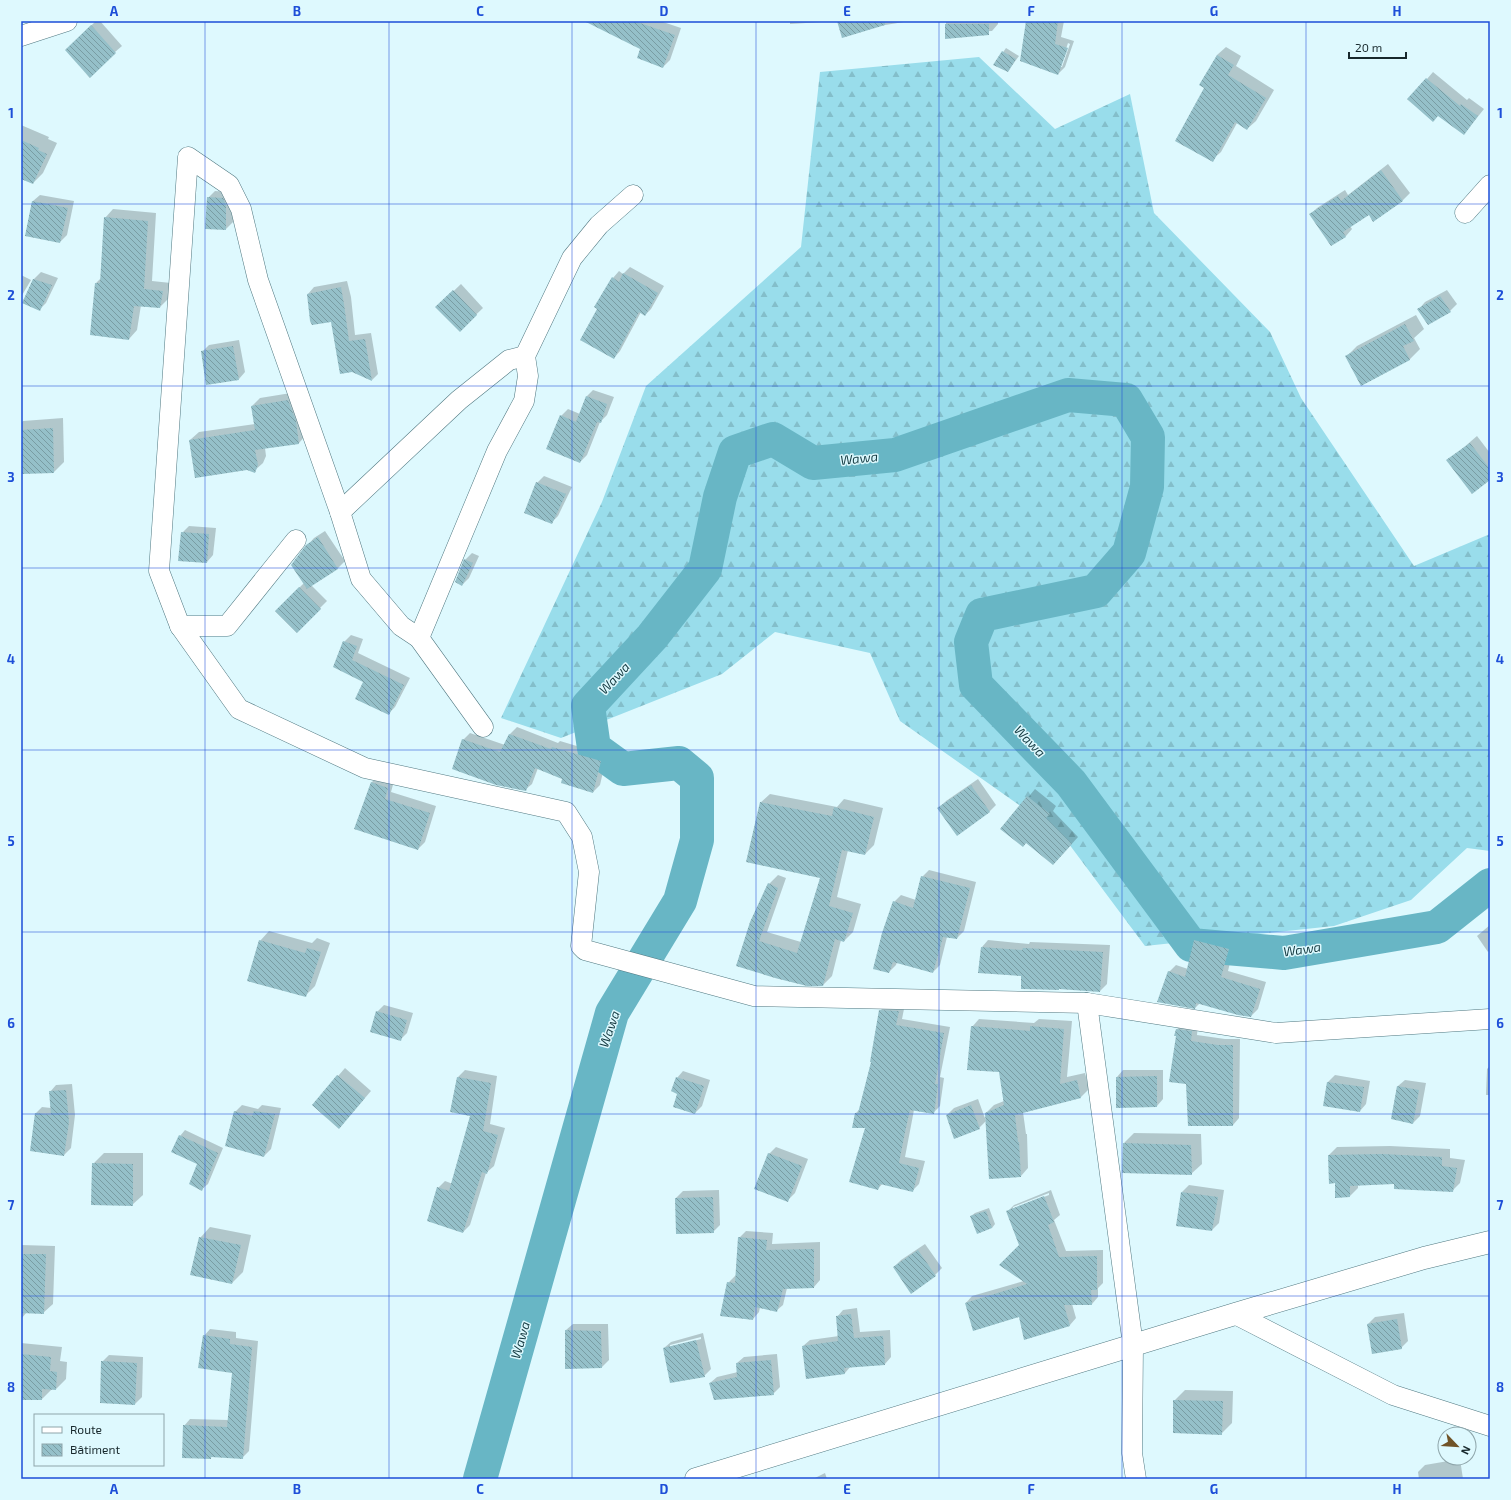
<svg xmlns="http://www.w3.org/2000/svg" width="1511" height="1500" font-family="'Exo 2',sans-serif">
<defs>
<pattern id="forest-firs" width="22" height="20" patternUnits="userSpaceOnUse"><rect width="22" height="20" fill="#99ddeb"/><path d="M5 1l3.5 6h-7zM16 11l3.5 6h-7z" fill="#83beca"/></pattern>
<pattern id="building-back-hatch" width="6" height="6" patternUnits="userSpaceOnUse"><rect width="6" height="6" fill="#95c0c9"/><path d="M-1 5l2 2M0 0l6 6M5-1l2 2" fill="none" stroke="#799ca3"/></pattern>
</defs>
<rect width="100%" height="100%" fill="#def9fe"/>
<polygon fill="url(#forest-firs)" points="979,57 1055,129 1130,94 1154,213 1270,332 1301,398 1414,566 1490,534 1490,851 1467,848 1411,900 1334,926 1145,946 1063,836 900,721 870,653 775,632 722,674 561,738 501,718 602,502 646,386 801,247 820,72"/>
<g fill="#0003" fill-rule="evenodd">
<polygon points="96,21 100,21 122,46 115,52 66,50"/>
<polygon points="609,21 660,21 681,28 670,60 663,67"/>
<polygon points="790,21 910,21 873,27 838,21 790,24"/>
<polygon points="946,21 998,21 998,24 992,31 972,32 946,38"/>
<path d="M1027 21H1064L1061 37 1074 41 1065 67 1058 74ZM1068 43 1070 44 1062 67H1060Z"/>
<polygon points="1226,47 1241,56 1236,66 1274,90 1256,121 1247,129 1237,123 1221,152 1212,160 1206,88 1217,55"/>
<polygon points="1006,48 1019,56 1008,71 995,64"/>
<polygon points="1433,72 1467,100 1469,98 1484,109 1464,134 1438,115 1427,79"/>
<polygon points="21,125 49,137 48,139 57,143 43,173 33,183 21,178"/>
<polygon points="1388,164 1410,193 1403,200 1374,220 1369,214 1350,226 1352,229 1346,236 1331,245 1311,214 1317,208 1345,190 1348,195"/>
<polygon points="215,191 230,192 233,198 233,222 226,229 208,198"/>
<polygon points="40,195 74,201 67,235 60,242 33,201"/>
<polygon points="113,209 156,213 152,281 171,283 168,299 160,307 141,305 137,330 129,339 96,283 101,278 105,218"/>
<polygon points="630,267 664,286 651,309 645,315 641,312 620,351 614,358 613,278 619,271 623,274"/>
<polygon points="41,272 58,278 46,303 39,310 23,303 34,279"/>
<polygon points="21,275 31,280 21,297"/>
<polygon points="347,281 351,297 355,335 371,333 378,374 372,380 332,321 308,294 314,287"/>
<polygon points="461,284 483,308 460,330 437,307"/>
<polygon points="1447,290 1457,304 1450,311 1419,309 1425,302"/>
<polygon points="1416,315 1424,329 1414,338 1420,349 1409,360 1347,356 1357,346"/>
<polygon points="239,340 245,372 239,379 202,352 209,345"/>
<polygon points="593,390 614,397 607,415 600,422 587,455 580,462 561,416 568,409 580,414 587,396"/>
<polygon points="297,392 307,434 299,443 265,448 266,456 263,463 254,471 190,440 199,432 255,424 252,406 260,398"/>
<polygon points="63,418 64,462 54,472 21,473 21,423 23,421"/>
<polygon points="1477,436 1490,453 1490,479 1448,461"/>
<polygon points="544,476 572,487 558,516 551,523 537,483"/>
<polygon points="189,526 216,528 213,555 207,562 182,533"/>
<polygon points="325,531 345,561 338,568 311,585 327,601 297,631 276,611 304,583 307,546 314,538"/>
<polygon points="472,553 479,556 469,578 462,585 465,560"/>
<polygon points="351,635 363,639 358,653 410,678 395,707 388,714 365,682 334,666 344,642"/>
<polygon points="517,727 558,743 560,741 607,755 600,785 593,792 563,778 538,768 532,784 525,790 463,740 470,733 505,745 510,734"/>
<polygon points="379,775 394,781 391,792 436,806 425,842 418,849 356,829 372,782"/>
<polygon points="978,779 996,805 989,812 939,808 946,801"/>
<polygon points="1035,789 1056,806 1053,811 1078,837 1060,857 1027,842 1023,846 1002,829"/>
<polygon points="770,794 837,807 844,799 883,808 874,845 865,854 848,850 837,897 861,904 853,932 844,941 841,940 832,976 823,985 737,966 769,884 778,875 786,878 767,932 801,942 822,878 760,803"/>
<polygon points="929,870 976,882 964,931 957,938 947,937 940,965 933,972 897,962 896,965 889,972 894,902 901,895 916,900 922,877"/>
<polygon points="1490,925 1490,950 1488,952 1477,936"/>
<polygon points="269,931 312,943 317,938 330,943 315,986 305,996 260,941"/>
<polygon points="1202,934 1235,942 1228,971 1266,982 1258,1009 1251,1016 1200,1003 1195,1008 1169,972 1176,965 1188,969 1195,941"/>
<polygon points="988,940 1029,944 1030,942 1110,945 1107,984 1100,991 1023,975 982,947"/>
<polygon points="887,1004 905,1004 902,1019 950,1027 940,1077 944,1078 940,1106 933,1113 914,1110 905,1157 925,1161 919,1184 913,1190 883,1183 878,1189 866,1127 856,1113 860,1109 872,1062 880,1011"/>
<polygon points="384,1005 413,1013 407,1033 400,1040 377,1012"/>
<polygon points="979,1019 1034,1023 1039,1019 1072,1021 1067,1077 1085,1073 1089,1089 1081,1097 1023,1112 1026,1134 1027,1134 1028,1168 1021,1176 986,1113 994,1105 1004,1101 1000,1071 972,1027"/>
<polygon points="1184,1023 1198,1025 1197,1035 1225,1039 1240,1039 1239,1118 1233,1125 1187,1083 1177,1029"/>
<polygon points="1490,1066 1490,1095 1486,1095 1487,1069"/>
<polygon points="345,1068 371,1091 339,1128 313,1105"/>
<polygon points="465,1070 497,1076 490,1124 505,1128 494,1166 486,1173 470,1225 463,1232 438,1188 445,1181 453,1184 471,1116 451,1111 458,1077"/>
<polygon points="1123,1070 1163,1070 1163,1099 1157,1106 1117,1077"/>
<polygon points="683,1071 710,1080 702,1106 695,1113 678,1094 677,1078"/>
<polygon points="1335,1075 1370,1081 1366,1104 1360,1111 1328,1082"/>
<polygon points="1405,1080 1426,1083 1420,1116 1413,1123 1398,1086"/>
<polygon points="72,1084 75,1115 71,1148 64,1155 31,1150 36,1113 42,1107 51,1108 50,1092 56,1085"/>
<polygon points="978,1099 986,1121 979,1128 947,1115 954,1108"/>
<polygon points="242,1105 258,1109 262,1105 281,1108 271,1149 264,1156 235,1112"/>
<polygon points="185,1130 223,1148 208,1184 202,1189 198,1164 180,1136"/>
<polygon points="1134,1133 1201,1134 1202,1164 1191,1174 1124,1143"/>
<polygon points="1390,1146 1450,1149 1450,1158 1465,1160 1460,1183 1452,1191 1395,1183 1358,1184 1358,1188 1350,1196 1329,1155 1337,1147"/>
<polygon points="776,1147 808,1159 795,1193 788,1200 769,1154"/>
<polygon points="104,1153 143,1153 143,1195 132,1205 93,1164"/>
<polygon points="1189,1185 1224,1190 1219,1223 1212,1230 1182,1192"/>
<polygon points="719,1190 720,1225 713,1232 676,1198 683,1191"/>
<path d="M1051 1190 1060 1215 1054 1220 1066 1251 1103 1250V1283L1098 1288V1297L1092 1304H1072L1076 1318 1070 1325 1020 1316 966 1303 972 1296 1024 1281 1020 1245 1007 1212 1014 1205ZM1049 1193V1195L1013 1209V1207Z"/>
<polygon points="989,1208 995,1224 992,1228 971,1216 975,1213"/>
<polygon points="210,1227 251,1235 243,1272 232,1283 200,1238"/>
<polygon points="746,1231 773,1233 772,1244 820,1242 820,1280 814,1287 787,1288 783,1305 776,1311 760,1307 759,1312 753,1319 728,1283 735,1276 736,1276 739,1238"/>
<polygon points="925,1244 942,1268 935,1275 894,1267 901,1260"/>
<polygon points="21,1245 55,1246 53,1304 43,1313 27,1312 21,1319"/>
<polygon points="857,1308 860,1332 890,1330 891,1357 885,1364 851,1366 845,1373 803,1346 810,1340 839,1336 837,1317 843,1310"/>
<polygon points="1404,1313 1408,1341 1401,1348 1368,1324 1375,1317"/>
<polygon points="573,1324 608,1324 609,1360 602,1367 566,1368 566,1330"/>
<polygon points="210,1329 236,1332 236,1338 258,1341 249,1451 242,1458 212,1456 211,1458 184,1426 190,1419 229,1420 233,1372 204,1336"/>
<path d="M703 1333 711 1369 704 1376 664 1348 671 1342ZM701 1337V1339L670 1347V1345Z"/>
<polygon points="21,1343 62,1347 60,1361 67,1362 66,1379 56,1389 52,1389 42,1399 21,1398"/>
<polygon points="777,1354 780,1387 773,1394 710,1383 717,1377 738,1372 737,1363 744,1357"/>
<polygon points="109,1355 143,1357 142,1397 135,1404 102,1362"/>
<polygon points="1185,1390 1233,1391 1232,1423 1221,1434 1174,1401"/>
<polygon points="1460,1459 1463,1479 1419,1479 1418,1472 1425,1465"/>
<polygon points="825,1473 827,1479 813,1479"/>
</g>
<g fill="none" stroke-linecap="round" stroke-linejoin="round">
<polyline stroke="#68b6c5" stroke-width="34" points="480,1479 612,1013 680,901 697,840 697,778 679,763 623,769 594,748 588,706 652,637 705,569 720,497 735,452 773,439 813,463 895,455 1068,395 1126,400 1148,437 1147,487 1129,553 1096,591 982,615 971,642 976,685 1071,783 1191,945 1284,953 1437,927 1490,885"/>
</g>
<g fill="url(#building-back-hatch)">
<polygon points="584,21 634,21 675,35 663,68 637,58 640,49"/>
<polygon points="837,21 885,21 885,25 842,38"/>
<polygon points="1026,21 1058,21 1055,44 1068,48 1058,75 1020,61"/>
<polygon points="945,24 989,24 989,35 945,39"/>
<polygon points="91,25 116,53 90,78 65,50"/>
<polygon points="1002,51 1016,59 1008,72 993,65"/>
<polygon points="1217,55 1234,65 1228,75 1266,98 1247,130 1235,122 1213,162 1175,141 1204,88 1199,85"/>
<polygon points="1426,78 1460,106 1461,104 1478,116 1464,135 1438,116 1433,122 1407,99"/>
<polygon points="21,140 39,148 38,150 47,154 33,184 21,179"/>
<polygon points="1381,170 1403,201 1373,222 1369,215 1343,232 1346,237 1331,246 1309,214 1338,196 1341,201"/>
<polygon points="207,197 223,198 226,205 226,230 205,229"/>
<polygon points="32,201 68,208 60,243 25,236"/>
<polygon points="104,217 148,221 144,289 163,291 160,308 134,306 129,340 90,335 95,283 100,283"/>
<polygon points="623,273 658,293 645,316 639,312 614,359 580,340 597,309 594,307 612,277 619,282"/>
<polygon points="33,279 52,285 40,311 22,303"/>
<polygon points="341,287 344,304 349,341 365,339 372,381 352,372 340,374 331,322 312,325 310,321 307,294"/>
<polygon points="453,290 477,315 460,332 435,307"/>
<polygon points="1440,296 1451,312 1428,325 1417,309"/>
<polygon points="1405,324 1414,341 1403,346 1410,360 1361,386 1345,356"/>
<polygon points="233,346 239,380 206,385 201,351"/>
<polygon points="586,396 607,404 601,423 597,422 580,463 546,449 560,415 576,422"/>
<polygon points="288,400 296,421 299,444 255,450 258,465 255,473 247,470 195,478 189,440 255,430 251,406"/>
<polygon points="53,428 54,473 21,474 21,430"/>
<polygon points="1470,443 1490,469 1490,480 1472,494 1446,460"/>
<polygon points="536,482 566,494 552,524 524,513"/>
<polygon points="181,532 209,534 207,563 178,561"/>
<polygon points="318,537 338,569 307,589 291,565 306,545"/>
<polygon points="464,559 473,563 462,586 455,582"/>
<polygon points="299,587 321,609 297,633 275,611"/>
<polygon points="343,641 357,646 352,660 404,685 389,715 355,699 363,682 333,667"/>
<polygon points="509,734 551,749 552,747 601,761 593,793 561,783 562,779 535,768 526,791 496,785 452,769 462,739 500,752"/>
<polygon points="371,782 388,788 385,799 430,813 418,850 354,829"/>
<polygon points="971,785 990,812 957,836 937,808"/>
<polygon points="1027,796 1050,814 1046,818 1072,844 1053,865 1026,843 1023,847 1000,829"/>
<polygon points="760,802 832,816 834,807 874,817 865,855 842,850 829,906 853,913 844,942 835,939 823,986 807,986 775,978 736,966 750,922 768,883 778,888 759,941 797,953 820,878 746,862"/>
<polygon points="921,876 970,888 957,939 943,937 933,973 893,962 889,973 873,969 882,933 893,901 913,908"/>
<polygon points="259,940 305,953 307,948 321,952 306,997 247,981"/>
<polygon points="1194,940 1229,949 1221,977 1260,989 1251,1017 1238,1015 1196,1003 1195,1009 1157,1002 1168,971 1185,977"/>
<polygon points="981,947 1022,950 1023,948 1103,952 1100,992 1059,989 1059,990 1021,989 1021,976 978,973"/>
<polygon points="879,1010 899,1011 896,1025 944,1033 935,1084 938,1084 934,1114 910,1110 905,1132 899,1163 919,1168 913,1192 880,1184 878,1190 849,1182 865,1128 852,1128 855,1113 858,1113 871,1062 870,1062"/>
<polygon points="376,1011 407,1020 401,1041 370,1032"/>
<polygon points="971,1026 1030,1031 1030,1026 1064,1029 1060,1084 1077,1080 1081,1098 1015,1115 1018,1142 1019,1142 1021,1177 989,1179 985,1113 1004,1105 999,1072 967,1070"/>
<polygon points="1176,1029 1192,1031 1191,1041 1218,1045 1233,1045 1233,1126 1188,1126 1186,1084 1169,1082 1176,1036 1174,1036"/>
<polygon points="337,1075 365,1098 339,1129 312,1105"/>
<polygon points="1157,1076 1157,1107 1116,1108 1116,1077"/>
<polygon points="457,1077 491,1083 483,1131 498,1135 487,1174 482,1172 463,1233 427,1221 437,1187 449,1191 470,1116 450,1112"/>
<polygon points="676,1077 704,1086 695,1114 673,1107 677,1094 671,1091"/>
<polygon points="1327,1082 1364,1087 1360,1112 1323,1106"/>
<polygon points="1397,1086 1419,1090 1413,1124 1391,1119"/>
<polygon points="66,1090 69,1122 64,1156 30,1151 35,1113 51,1115 49,1091"/>
<polygon points="971,1105 980,1129 954,1139 946,1115"/>
<polygon points="234,1111 252,1116 254,1111 275,1114 264,1157 225,1146"/>
<polygon points="179,1135 218,1153 202,1191 189,1184 197,1164 171,1152"/>
<polygon points="1123,1143 1191,1145 1192,1175 1122,1173"/>
<polygon points="768,1153 802,1166 788,1202 754,1189"/>
<polygon points="1382,1154 1442,1157 1442,1166 1457,1168 1453,1192 1394,1189 1394,1184 1350,1186 1350,1197 1335,1198 1335,1183 1329,1184 1328,1155"/>
<polygon points="92,1163 133,1164 133,1206 91,1205"/>
<polygon points="1181,1192 1218,1197 1212,1231 1176,1226"/>
<polygon points="1044,1196 1054,1222 1048,1225 1059,1257 1097,1256 1097,1290 1091,1290 1092,1305 1064,1305 1070,1326 1024,1340 1019,1317 973,1331 965,1303 1027,1284 999,1265 1019,1245 1006,1211"/>
<polygon points="713,1197 714,1233 676,1234 675,1198"/>
<polygon points="986,1211 992,1228 977,1234 970,1216"/>
<polygon points="199,1237 241,1245 232,1284 190,1275"/>
<polygon points="738,1237 767,1240 766,1250 814,1249 814,1288 783,1289 777,1312 755,1307 753,1320 720,1316 727,1282 735,1283"/>
<polygon points="918,1250 936,1276 911,1294 893,1267"/>
<polygon points="21,1254 46,1254 44,1314 21,1313"/>
<polygon points="851,1314 854,1338 883,1336 885,1365 844,1368 845,1374 806,1379 802,1346 838,1341 836,1316"/>
<polygon points="1397,1319 1402,1349 1372,1354 1367,1324"/>
<polygon points="565,1330 601,1331 602,1368 565,1369"/>
<polygon points="203,1335 230,1339 230,1344 252,1347 243,1459 211,1457 211,1459 182,1458 183,1425 227,1427 232,1373 198,1368"/>
<polygon points="696,1340 705,1377 670,1383 663,1348"/>
<polygon points="21,1354 51,1357 50,1371 57,1372 56,1390 42,1389 42,1400 21,1400"/>
<polygon points="771,1360 774,1395 714,1400 709,1383 737,1377 736,1363"/>
<polygon points="101,1361 137,1363 135,1405 100,1403"/>
<polygon points="1173,1400 1223,1401 1222,1435 1173,1433"/>
</g>
<g fill="none" stroke-linecap="round" stroke-linejoin="round">
<g stroke="#517982" stroke-width="21">
<g id="minor">
<polyline points="21,36 67,21"/>
<polyline points="1465,213 1490,185"/>
<polyline points="340,512 459,400 509,360 525,356"/>
<polyline points="296,540 227,626 180,626 159,571 188,157 229,185 241,209 258,280 340,512 361,579 401,626 419,638 483,727"/>
<polyline points="180,626 239,709 365,768 566,812 582,837 589,872 581,946 585,950 754,996 1087,1003 1276,1033 1490,1019"/>
<polyline points="419,638 497,451 524,401 528,376 525,356 572,258 599,225 633,195"/>
<polyline points="1087,1003 1133,1345 1132,1453 1136,1479"/>
<polyline points="1235,1314 1393,1395 1490,1426"/>
</g>
</g>
<g stroke="#517982" stroke-width="23">
<polyline id="highway" points="696,1479 1235,1314 1424,1258 1490,1242"/>
</g>
<use href="#minor" stroke="#fff" stroke-width="20"/>
<use href="#highway" stroke="#fff" stroke-width="22"/>
</g>
<path fill="none" stroke="#1d4ed8" stroke-width="1" stroke-opacity="0.55" d="M205 21V1479M389 21V1479M572 21V1479M756 21V1479M939 21V1479M1122 21V1479M1306 21V1479M21 204H1490M21 386H1490M21 568H1490M21 750H1490M21 932H1490M21 1114H1490M21 1296H1490"/>
<g text-anchor="middle" dominant-baseline="central" stroke-width="3" stroke-linejoin="round" paint-order="stroke">
<g font-size="13" font-style="italic" fill="#163c43" stroke="#def9fe">
<text transform="translate(859 458) rotate(-6)">Wawa</text>
<text transform="translate(614 678) rotate(-47)">Wawa</text>
<text transform="translate(1030 741) rotate(46)">Wawa</text>
<text transform="translate(1302 949) rotate(-8)">Wawa</text>
<text transform="translate(609 1029) rotate(-71)">Wawa</text>
<text transform="translate(520 1340) rotate(-74)">Wawa</text>
</g>
</g>
<rect width="1511" height="1500" fill="none" stroke="#def9fe" stroke-width="44"/>
<rect x="34" y="1414" width="130" height="52" fill="#def9fe" stroke="#8ea5aa"/>
<rect x="42" y="1427" width="20" height="6" fill="#ffffff" stroke="#8ea5aa"/>
<text x="70" y="1434" font-size="12" fill="#17282c">Route</text>
<rect x="42" y="1444" width="20" height="12" fill="url(#building-back-hatch)" stroke="#8ea5aa"/>
<text x="70" y="1454" font-size="12" fill="#17282c">Bâtiment</text>
<g transform="translate(1457 1446) rotate(115)"><circle r="19" fill="#def9fe" stroke="#8ea5aa"/>
<path d="M0-3L7 15L0 10L-7 15Z" fill="#705327"/>
<text y="-6" font-size="11" font-weight="bold" text-anchor="middle" fill="#17282c">N</text>
</g>
<path d="M1349 52v6h57v-6" fill="none" stroke="#17282c" stroke-width="2"/>
<text x="1355" y="52" font-size="12" fill="#17282c" stroke="#def9fe" stroke-width="3" paint-order="stroke">20 m</text>
<rect x="22" y="22" width="1467" height="1456" fill="none" stroke="#1d4ed8" stroke-width="1.5"/>
<g font-size="13" text-anchor="middle" font-weight="bold" fill="#1d4ed8">
<text x="114" y="16">A</text>
<text x="297" y="16">B</text>
<text x="480" y="16">C</text>
<text x="664" y="16">D</text>
<text x="847" y="16">E</text>
<text x="1031" y="16">F</text>
<text x="1214" y="16">G</text>
<text x="1397" y="16">H</text>
<text x="11" y="118">1</text>
<text x="1500" y="118">1</text>
<text x="11" y="300">2</text>
<text x="1500" y="300">2</text>
<text x="11" y="482">3</text>
<text x="1500" y="482">3</text>
<text x="11" y="664">4</text>
<text x="1500" y="664">4</text>
<text x="11" y="846">5</text>
<text x="1500" y="846">5</text>
<text x="11" y="1028">6</text>
<text x="1500" y="1028">6</text>
<text x="11" y="1210">7</text>
<text x="1500" y="1210">7</text>
<text x="11" y="1392">8</text>
<text x="1500" y="1392">8</text>
<text x="114" y="1494">A</text>
<text x="297" y="1494">B</text>
<text x="480" y="1494">C</text>
<text x="664" y="1494">D</text>
<text x="847" y="1494">E</text>
<text x="1031" y="1494">F</text>
<text x="1214" y="1494">G</text>
<text x="1397" y="1494">H</text>
</g>
</svg>
